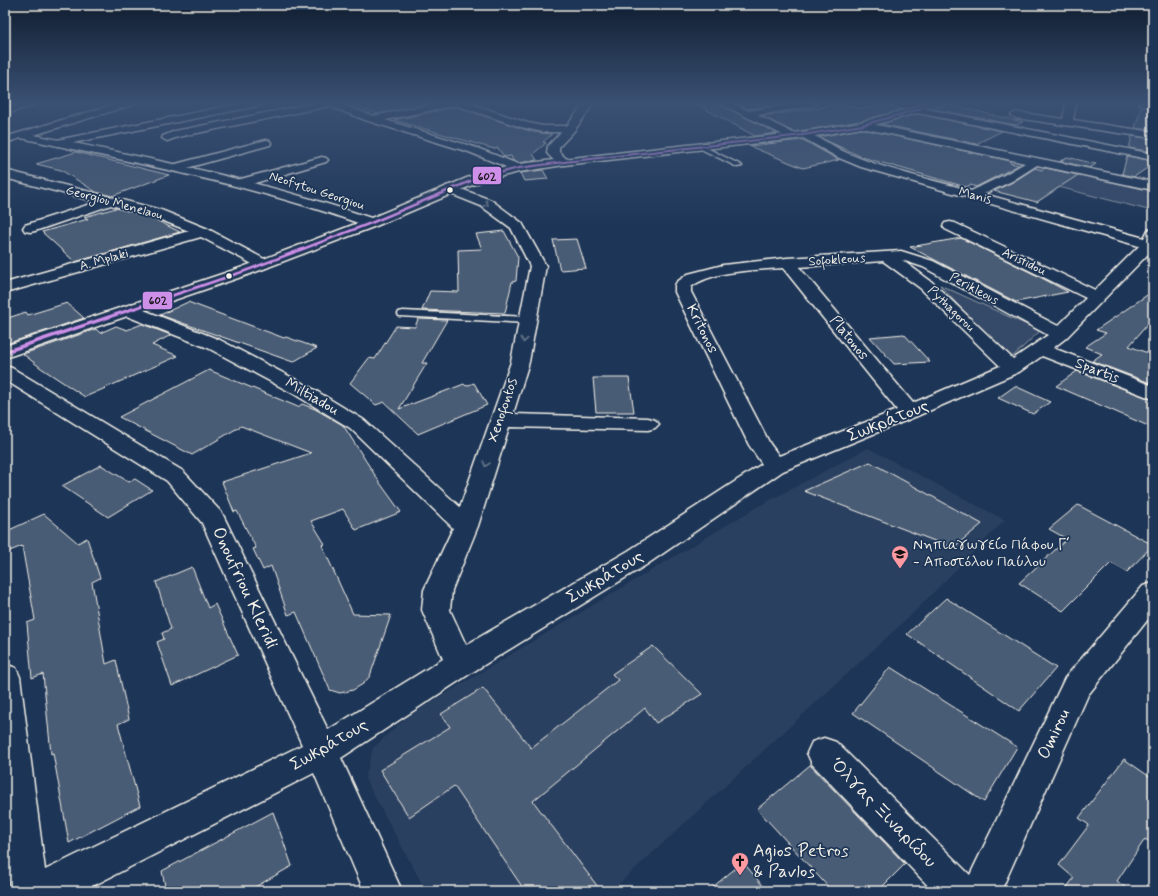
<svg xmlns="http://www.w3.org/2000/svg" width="1158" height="896" font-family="Mynerve,sans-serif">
<rect width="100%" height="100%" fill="#1d3557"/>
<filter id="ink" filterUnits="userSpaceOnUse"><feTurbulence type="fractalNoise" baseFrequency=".025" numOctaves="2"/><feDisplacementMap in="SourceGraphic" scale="8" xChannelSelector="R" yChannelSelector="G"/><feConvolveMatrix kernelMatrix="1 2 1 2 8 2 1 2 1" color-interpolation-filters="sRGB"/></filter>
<g filter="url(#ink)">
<polygon fill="#2a4060" points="868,448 1005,520 909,617 611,891 426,891 365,779 373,748 408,716 757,507"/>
<g fill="#354a67" stroke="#949ea8">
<polygon points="1040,165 1153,189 1153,209 1152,211 1020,177"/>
<polygon points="940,285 1040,331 1008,361"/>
</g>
<g fill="#485b74" stroke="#f4f1e8">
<polygon points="355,103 432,103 377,114 354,105"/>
<polygon points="694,103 718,103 777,133 755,136"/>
<polygon points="735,103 770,103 770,106 748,109"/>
<polygon points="838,103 861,109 881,104 903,109 861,121 793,132 762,116 814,109"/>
<polygon points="947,104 993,115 992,115 1023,122 1016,125 933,109"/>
<polygon points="456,107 533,132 552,134 543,142 546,143 533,154 537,160 518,163 513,161 511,156 504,157 498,148 494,149 394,120"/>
<polygon points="1141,107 1153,108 1152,130 1135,128"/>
<polygon points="917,114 1002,131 976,144 881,124"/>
<polygon points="862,129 1011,161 1010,163 1019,165 976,187 970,185 966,187 862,157 819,137"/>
<polygon points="1132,136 1153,139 1153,152 1129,148"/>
<polygon points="803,140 839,160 803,168 749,146"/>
<polygon points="76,152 169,175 112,196 96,192 61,170 36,164"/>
<polygon points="1127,156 1153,161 1153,164 1134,177 1122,174"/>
<polygon points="1067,157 1096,164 1090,168 1060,161"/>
<polygon points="1035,168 1042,170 1045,168 1078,175 1037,202 994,191 1013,182"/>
<polygon points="543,170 548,179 524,181 520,173"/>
<polygon points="116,208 150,217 180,232 75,262 42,232 88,219 84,217"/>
<polygon points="504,231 518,257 516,281 512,282 505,313 422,310 430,291 459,292 458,250 482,249 476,234"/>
<polygon points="961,238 1040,277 1068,292 1016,302 910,247"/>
<polygon points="577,239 586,268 560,270 553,240"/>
<polygon points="1153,291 1153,318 1129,346 1153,355 1153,384 1092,361 1102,354 1085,347 1106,333 1096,330"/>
<polygon points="188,302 284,338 286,337 317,348 293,362 160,315"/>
<polygon points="67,303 84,318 9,343 5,339 5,319 26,312 28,315"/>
<polygon points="418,319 447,320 422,363 427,363 399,409 464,384 466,386 474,383 487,405 418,434 384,402 376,405 350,383 369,358 375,359 396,326 415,327"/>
<polygon points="142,324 171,335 152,345 178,356 85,397 41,368 23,354 96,329 100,333 116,326 127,330"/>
<polygon points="904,334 930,362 894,364 870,337"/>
<polygon points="209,370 298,407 302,404 315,409 343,425 380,483 401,512 356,530 343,509 311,521 325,544 322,545 353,614 391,615 370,676 363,684 353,690 340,693 330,690 296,612 288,615 271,566 263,570 253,549 256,548 237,511 234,512 222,482 311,453 241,426 192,455 119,417"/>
<polygon points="1077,371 1153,400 1153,428 1056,386"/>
<polygon points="593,378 629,378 634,412 596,412"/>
<polygon points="1015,386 1050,402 1033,414 998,398"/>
<polygon points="870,462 982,524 953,548 804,491"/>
<polygon points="101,465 129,482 135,479 152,490 108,517 62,486"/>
<polygon points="1078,505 1153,545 1127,572 1111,563 1063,611 1019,583 1067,539 1049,529"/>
<polygon points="44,514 78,543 87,538 100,578 92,582 106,664 116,660 129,719 118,724 140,806 69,843 53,753 51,754 43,674 32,678 27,623 35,620 22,546 5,553 5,532"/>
<polygon points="192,567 208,608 215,604 238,655 172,686 157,642 164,639 162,633 171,629 156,582"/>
<polygon points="946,598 1056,668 1019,711 907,634"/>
<polygon points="653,646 702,694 656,723 645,708 533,801 601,891 525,891 454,786 409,817 380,770 450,727 441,714 483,688 531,748 618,680 612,674"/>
<polygon points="890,667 1017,747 984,802 853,713"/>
<polygon points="1124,759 1153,779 1153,844 1145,839 1117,881 1130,891 1064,891 1074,878 1059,865 1089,825 1079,818"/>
<polygon points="810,765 905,864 878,891 832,891 757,809"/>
<polygon points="273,812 292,866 248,891 166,891 162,871"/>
<polygon points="743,862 767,891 708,891"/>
</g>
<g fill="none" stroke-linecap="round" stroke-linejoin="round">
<g stroke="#f4f1e8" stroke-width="3">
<g id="lane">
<polygon points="701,145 741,165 742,166 737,167 699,148 699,146"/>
<polygon points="403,311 528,317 533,320 528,323 399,316 398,314 399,312"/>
</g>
</g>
<g stroke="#f4f1e8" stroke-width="3">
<g id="street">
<polygon points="22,103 37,103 35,105 5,114 5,108"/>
<polygon points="243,103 263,103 258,106 57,146 52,143 57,140"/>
<path d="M316 103H338L373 116 440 103H469L528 123 543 126H567L584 103H594L574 131 559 147V152L570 162 568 164C560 167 552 159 547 153L548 146 561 132H543L521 127 456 105 385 120 477 148 523 166 525 168 523 170 519 172 469 152 368 121 329 106 178 137 167 141 162 138 163 136 175 131Z"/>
<polygon points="719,103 732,103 748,111 796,103 818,103 813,106 757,115 795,134 796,136 795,138 791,139"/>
<polygon points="1066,103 1076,103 1073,120 1153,132 1153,138 1016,118 1011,115 1016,112 1063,119"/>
<polygon points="1139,103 1153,103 1153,107 1141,105"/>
<polygon points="916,107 1153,154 1153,160 913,112 911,110"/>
<path d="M862 122 1153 182V190L1037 165 1012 181 984 194 1144 238 1148 230 1153 229V249L1066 338 1053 348 1153 386V399L1042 356 1019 372 917 416 783 471 646 565 471 673 341 758 402 891H364L314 773 83 891H10L5 839V664L16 668 20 677 45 870 302 745 202 523 167 481 5 380V366L12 368 183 471 222 513 328 730 443 659 422 610 424 590 453 528 350 428 294 394 208 348 124 315 121 311 124 307 130 306 136 307 220 340 308 386 364 420 460 507 511 362 530 266 511 228 481 206 446 192 444 189 446 186 450 185 491 200 522 223 546 266 529 362 513 414 648 418 655 420 659 424 655 428 648 430 509 427 478 526 452 590 450 610 466 645 628 551 762 464 749 445 675 292V285L677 282 688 274 723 265 787 258 901 251 933 261 1058 326 1086 298 945 229 943 226 945 223 950 222 955 223 1095 290 1139 246 861 167 837 157 798 135 799 133C810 130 836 148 847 153 886 170 930 179 971 191L1004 175 1025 163 858 127 857 125 858 123ZM902 260 923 267 1048 335 1013 359 932 282ZM883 261 920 288 1000 366 913 403 799 267ZM783 268 897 410 779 456 770 444 691 292V287C713 270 756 270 783 268Z"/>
<polygon points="266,140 270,141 271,143 270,145 176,171 172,169 170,167 172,165"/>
<polygon points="322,157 326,158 328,160 326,162 241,187 237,186 235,183 237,180"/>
<polygon points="5,170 161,210 208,229 268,261 271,264 268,267 263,269 258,267 201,237 5,293 5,283 189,231 151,216 111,205 35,231 30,232 25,231 23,228 25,225 97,202 5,178"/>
<polygon points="1153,583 1153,613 1088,695 1001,891 933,891 812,764 807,753 812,742 824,738 836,742 970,875 1065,678 1143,586"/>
</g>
</g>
<g stroke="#f4f1e8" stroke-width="3">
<path id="secondary" d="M119 103H134L132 105 34 135C148 158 260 180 371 218L474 175 519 164 803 132 861 122 913 108 925 103H938L919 112 866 127 803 138 564 165 519 172 482 181 376 226 250 274 5 358V346L240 268 358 223C248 184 135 163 21 138L5 143V137Z"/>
</g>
<use href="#lane" fill="#1d3557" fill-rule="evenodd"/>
<use href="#street" fill="#1d3557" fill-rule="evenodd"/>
<use href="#secondary" fill="#1d3557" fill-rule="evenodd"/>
<g stroke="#1d3557" stroke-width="3">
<polygon id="bus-1" points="931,103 934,103 917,111 863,126 803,136 564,163 519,169 479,179 372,224 246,272 5,354 5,350 244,270 370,222 477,177 519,167 564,161 803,134 862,124 915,109"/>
</g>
<use href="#bus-1" fill="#ce8fe9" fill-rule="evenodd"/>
</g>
<defs><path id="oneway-chevron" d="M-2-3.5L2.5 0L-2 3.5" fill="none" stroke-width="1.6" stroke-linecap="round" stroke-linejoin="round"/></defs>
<g stroke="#68778a">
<use href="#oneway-chevron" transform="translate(486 204) rotate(30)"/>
<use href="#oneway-chevron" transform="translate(524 340) rotate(101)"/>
<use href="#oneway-chevron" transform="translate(486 464) rotate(108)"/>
</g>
</g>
<linearGradient id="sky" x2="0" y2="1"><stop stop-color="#101d30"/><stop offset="0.45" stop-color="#3a5174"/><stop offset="1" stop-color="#3a5174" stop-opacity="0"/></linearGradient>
<rect width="1158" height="228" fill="url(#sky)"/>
<defs>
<g id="school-pin" transform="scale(0.9)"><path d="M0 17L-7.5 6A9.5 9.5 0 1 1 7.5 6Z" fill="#ff9aa2" stroke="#1d3557"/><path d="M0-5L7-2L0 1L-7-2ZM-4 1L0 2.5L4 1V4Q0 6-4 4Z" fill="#111"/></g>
<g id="church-pin" transform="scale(0.9)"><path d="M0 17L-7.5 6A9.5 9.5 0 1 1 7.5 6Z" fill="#ff9aa2" stroke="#1d3557"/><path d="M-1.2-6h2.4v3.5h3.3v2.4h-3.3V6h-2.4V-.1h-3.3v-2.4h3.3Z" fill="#111"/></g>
</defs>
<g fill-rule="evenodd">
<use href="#school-pin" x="900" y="554"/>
<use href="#church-pin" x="740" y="861"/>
</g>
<g fill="#f4f1e8" stroke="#1d3557" stroke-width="1.5">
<circle cx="450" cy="190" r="3.5"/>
<circle cx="229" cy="276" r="3.5"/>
</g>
<g text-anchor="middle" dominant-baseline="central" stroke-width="3.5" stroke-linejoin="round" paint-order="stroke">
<g font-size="13" fill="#f4f1e8" stroke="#1d3557">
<text transform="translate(317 191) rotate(18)">Neofytou Georgiou</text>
<text transform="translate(975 196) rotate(15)">Manis</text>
<text transform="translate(114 203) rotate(15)">Georgiou Menelaou</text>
<text transform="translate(104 260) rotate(-16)">A. Mplaki</text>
<text transform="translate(837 260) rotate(-4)">Sofokleous</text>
<text transform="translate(1024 262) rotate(26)">Aristidou</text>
<text transform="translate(974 289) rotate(28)">Perikleous</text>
<text transform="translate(951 309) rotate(44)">Pythagorou</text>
</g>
<g font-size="15" fill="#f4f1e8" stroke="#1d3557">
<text transform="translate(702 329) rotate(63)">Kritonos</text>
<text transform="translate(849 338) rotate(51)">Platonos</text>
<text transform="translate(1097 371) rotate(21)">Spartis</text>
<text transform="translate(312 397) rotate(30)">Miltiadou</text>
<text transform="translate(503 410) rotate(-72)">Xenofontos</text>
</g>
<g font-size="15" fill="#f4f1e8" stroke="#1d3557" text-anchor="start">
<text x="913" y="545">Νηπιαγωγείο Πάφου Γ΄<tspan x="913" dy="17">- Αποστόλου Παύλου</tspan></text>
</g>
<g font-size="18" fill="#f4f1e8" stroke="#1d3557">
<text transform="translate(888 421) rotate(-22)">Σωκράτους</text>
<text transform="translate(605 577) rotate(-31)">Σωκράτους</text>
<text transform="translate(245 588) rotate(65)">Onoufriou Kleridi</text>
<text transform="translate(1054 734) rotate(-65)">Omirou</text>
<text transform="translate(329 745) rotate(-30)">Σωκράτους</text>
<text transform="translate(883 813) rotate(46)">Όλγας Ξιναρίδου</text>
</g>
<g font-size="18" fill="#f4f1e8" stroke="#1d3557" text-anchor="start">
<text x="753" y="851">Agios Petros<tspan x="753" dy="21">&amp; Pavlos</tspan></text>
</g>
</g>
<g stroke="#1d3557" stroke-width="1.5">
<rect x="472" y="166" width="30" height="19" rx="4" fill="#ce8fe9"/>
<rect x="142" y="291" width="31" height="19" rx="4" fill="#ce8fe9"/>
</g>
<g font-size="11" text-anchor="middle" font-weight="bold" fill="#111">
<text x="487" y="180">602</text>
<text x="158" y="304">602</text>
</g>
<rect width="1158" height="896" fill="none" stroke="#1d3557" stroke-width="20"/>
<rect x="10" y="10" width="1138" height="876" fill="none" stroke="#f4f1e8" stroke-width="1.5" filter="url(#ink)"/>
</svg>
